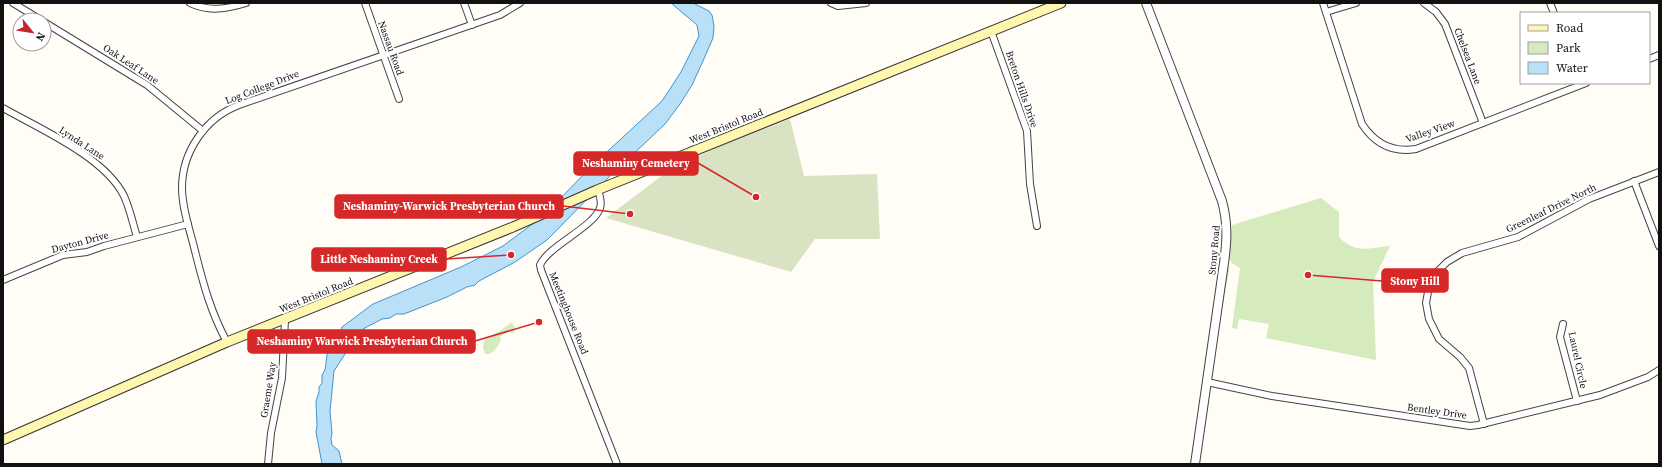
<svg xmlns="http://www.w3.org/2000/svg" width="1662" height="467" font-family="'Source Serif 4',serif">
<rect width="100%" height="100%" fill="#fffdf5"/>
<g fill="#d5ebbd">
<path d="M1321 198 1339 212V237C1355 254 1369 248 1390 246L1373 282 1376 360 1266 338 1269 324 1239 319 1237 329 1232 328 1240 268 1232 263 1229 258 1232 225Z"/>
<polygon points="1228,268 1229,269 1221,317"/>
<path d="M511 323 515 327 514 332 511 333 509 331 500 337 501 340C497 347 494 355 485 354L483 347 485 339 498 332Z"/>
</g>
<polygon fill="#d9e3c4" points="790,119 804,176 877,174 880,239 815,239 791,272 606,218 672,168 716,148"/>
<polygon fill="#b9e0f7" stroke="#3f96cf" points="671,3 693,3 709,11 712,15 714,26 713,38 703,61 692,85 680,104 665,124 610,176 547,240 515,262 479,281 475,285 467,287 447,297 404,314 396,314 390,318 382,319 363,329 350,343 347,351 334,371 330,411 332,433 331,439 332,445 339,451 342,464 322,464 316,432 317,426 316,401 319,392 319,387 322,383 322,375 325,370 328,348 332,344 335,336 340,332 342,327 373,304 461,267 503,246 543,216 596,162 662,101 681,72 699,36 697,25"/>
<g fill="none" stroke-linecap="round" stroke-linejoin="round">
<g stroke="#444" stroke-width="8">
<g id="minor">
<polyline points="13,3 41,20"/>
<path d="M190 3C208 12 227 9 246 3"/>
<polyline points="365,3 399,99"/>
<polyline points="464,3 472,25"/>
<polyline points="831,3 838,6 866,3"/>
<path d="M1323 3 1362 124C1375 144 1392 153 1416 149L1586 83"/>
<polyline points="1424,3 1436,12 1445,24 1483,123"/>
<polyline points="1550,3 1554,13"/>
<polyline points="1326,12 1356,3"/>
<polyline points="44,22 147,85 203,131"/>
<polyline points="991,31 1027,131 1030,184 1037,226"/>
<polyline points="1649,59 1659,55"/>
<path d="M3 108C40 129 105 157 124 196 130 209 133 224 137 237"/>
<polyline points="1634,181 1659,246"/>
<path d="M598 190C600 196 602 203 600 208 594 227 548 246 540 265L541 270 617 464"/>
<polyline points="3,280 63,255 87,252 104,246 188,224"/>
<polyline points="1563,324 1560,337 1577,401"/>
<path d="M227 342C211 313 203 283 195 251 190 230 182 209 182 188 182 152 205 118 239 105L500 15 520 3"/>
<polyline points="1207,382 1272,396 1470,426 1478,425 1600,395 1648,377 1659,370"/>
<polyline points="1484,424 1469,368 1460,357 1439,339 1429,319 1426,303 1428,292 1437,272 1447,262 1462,253 1518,237 1589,199 1659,172"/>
<polyline points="268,464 271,433 282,378 285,320"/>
</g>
</g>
<g stroke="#444" stroke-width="10">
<path id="tertiary" d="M1146 3 1222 201C1228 223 1227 241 1224 263L1195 464"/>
</g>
<g stroke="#333" stroke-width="11">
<polyline id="secondary" points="3,440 227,342 513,227 597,190 1061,3"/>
</g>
<use href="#minor" stroke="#fff" stroke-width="6"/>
<use href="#tertiary" stroke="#fff" stroke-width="8"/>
<use href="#secondary" stroke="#fff6b0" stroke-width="9"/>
</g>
<g text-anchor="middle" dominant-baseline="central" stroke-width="4" stroke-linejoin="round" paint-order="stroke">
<g font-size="10" fill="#111" stroke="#fff">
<text transform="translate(391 48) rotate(70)">Nassau Road</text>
<text transform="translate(1468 56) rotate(69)">Chelsea Lane</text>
<text transform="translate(131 64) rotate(33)">Oak Leaf Lane</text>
<text transform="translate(262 87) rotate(-21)">Log College Drive</text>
<text transform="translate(1022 89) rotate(71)">Breton Hills Drive</text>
<text transform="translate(726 126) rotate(-22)">West Bristol Road</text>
<text transform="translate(1430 131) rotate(-19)">Valley View</text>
<text transform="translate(82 143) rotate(33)">Lynda Lane</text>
<text transform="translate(1551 208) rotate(-26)">Greenleaf Drive North</text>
<text transform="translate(80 242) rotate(-15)">Dayton Drive</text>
<text transform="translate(1214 250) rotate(-85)">Stony Road</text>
<text transform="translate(316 295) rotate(-22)">West Bristol Road</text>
<text transform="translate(569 313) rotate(68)">Meetinghouse Road</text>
<text transform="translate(1578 360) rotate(78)">Laurel Circle</text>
<text transform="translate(268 390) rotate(-81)">Graeme Way</text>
<text transform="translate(1437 411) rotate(8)">Bentley Drive</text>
</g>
</g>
<path fill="none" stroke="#d62828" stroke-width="1.5" d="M756 197L698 163M630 214L563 206M511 255L446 259M1308 275L1382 281M539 322L475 341"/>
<g fill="#d62828" stroke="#fff" stroke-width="1.5">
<circle cx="756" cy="197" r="4"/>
<circle cx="630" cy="214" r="4"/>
<circle cx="511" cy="255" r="4"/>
<circle cx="1308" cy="275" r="4"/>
<circle cx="539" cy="322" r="4"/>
</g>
<g fill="#d62828" stroke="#d62828" stroke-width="1.5">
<rect x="574" y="152" width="124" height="23" rx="4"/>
<rect x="335" y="195" width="228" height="23" rx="4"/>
<rect x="312" y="248" width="134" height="23" rx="4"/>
<rect x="1382" y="269" width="66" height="23" rx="4"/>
<rect x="248" y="330" width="227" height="23" rx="4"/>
</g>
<g font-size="11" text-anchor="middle" font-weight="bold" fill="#fff">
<text x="636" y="167">Neshaminy Cemetery</text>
<text x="449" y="210">Neshaminy-Warwick Presbyterian Church</text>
<text x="379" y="263">Little Neshaminy Creek</text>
<text x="1415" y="285">Stony Hill</text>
<text x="362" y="345">Neshaminy Warwick Presbyterian Church</text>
</g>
<rect width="1662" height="467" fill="none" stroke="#111111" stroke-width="8"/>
<rect x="1520" y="12" width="130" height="72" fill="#ffffff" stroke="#a0a0a0"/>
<rect x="1528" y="25" width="20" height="6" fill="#fff6b0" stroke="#a0a0a0"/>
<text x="1556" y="32" font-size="12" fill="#111111">Road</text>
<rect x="1528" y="42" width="20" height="12" fill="#d5ebbd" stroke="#a0a0a0"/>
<text x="1556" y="52" font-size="12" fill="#111111">Park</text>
<rect x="1528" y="62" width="20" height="12" fill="#b9e0f7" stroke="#a0a0a0"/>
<text x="1556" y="72" font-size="12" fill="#111111">Water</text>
<g transform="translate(32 32) rotate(120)"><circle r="19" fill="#ffffff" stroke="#a0a0a0"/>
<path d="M0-3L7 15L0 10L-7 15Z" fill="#c4262e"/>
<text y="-6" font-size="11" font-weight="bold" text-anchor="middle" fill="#111111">N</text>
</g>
</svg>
